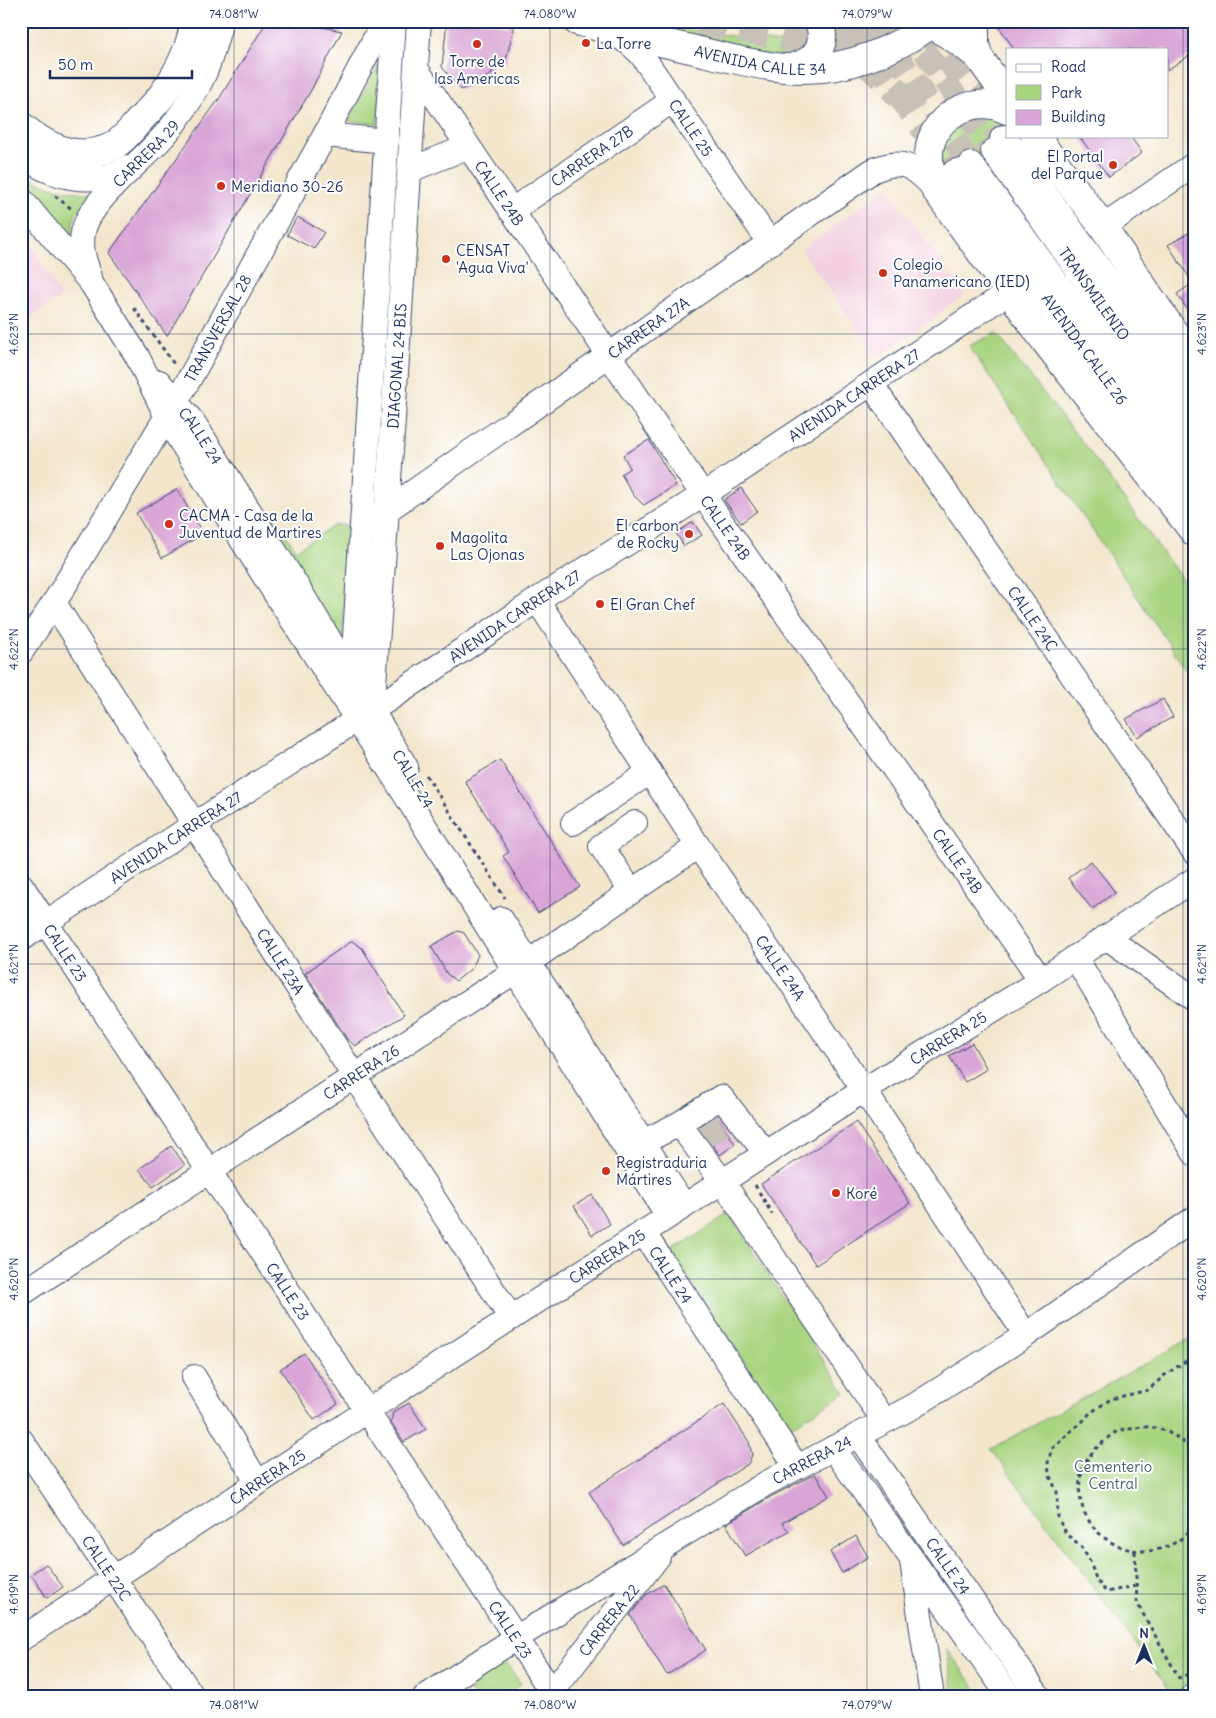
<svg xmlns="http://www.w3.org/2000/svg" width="1216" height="1718" font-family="Delius,sans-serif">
<rect width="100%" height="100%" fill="#fff"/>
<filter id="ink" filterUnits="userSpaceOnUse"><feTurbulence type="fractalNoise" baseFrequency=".02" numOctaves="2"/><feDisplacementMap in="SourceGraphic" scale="10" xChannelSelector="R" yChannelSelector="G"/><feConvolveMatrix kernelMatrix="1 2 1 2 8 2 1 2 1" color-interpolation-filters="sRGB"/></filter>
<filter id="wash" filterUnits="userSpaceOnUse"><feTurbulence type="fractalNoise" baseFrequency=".0096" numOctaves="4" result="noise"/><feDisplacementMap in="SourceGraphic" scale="20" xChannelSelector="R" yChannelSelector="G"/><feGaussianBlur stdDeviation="1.12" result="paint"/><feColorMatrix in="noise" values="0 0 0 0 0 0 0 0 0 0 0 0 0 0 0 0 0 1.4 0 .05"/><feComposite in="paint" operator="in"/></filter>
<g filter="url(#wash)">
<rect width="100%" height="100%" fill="#f3e6cd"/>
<g fill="#f3cfdf">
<polygon points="887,188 965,295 878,357 801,250"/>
<polygon points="21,234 32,247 61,297 21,324"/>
</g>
<g fill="#a9d480" stroke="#62826f">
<path d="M631 21 800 46C793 54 786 56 776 58Z"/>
<polygon points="823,21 917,21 921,26 816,61"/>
<polygon points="384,56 377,124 347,121"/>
<polygon points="962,113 1007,116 1007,134 939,183 935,154"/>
<path d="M21 174C43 186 69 193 93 193 74 211 71 219 73 245L21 185Z"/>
<polygon points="996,333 1089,451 1195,597 1195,683 969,346"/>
<polygon points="269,510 296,550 335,525 352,526 342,639 260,517"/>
<polygon points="729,1214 845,1393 789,1428 671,1252"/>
<polygon points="1195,1336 1195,1697 1174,1697 1169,1689 991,1449"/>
<polygon points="947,1649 982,1697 954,1697"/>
<polygon points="503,1660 521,1684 504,1697 475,1697 467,1687"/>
</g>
<g id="blocks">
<g fill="#d9a4d6">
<polygon points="267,21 292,21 342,31 310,92 167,336 109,253 219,99"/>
<polygon points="447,21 478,21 514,27 505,64 492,61 492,74 461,90 442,67"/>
<polygon points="995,21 1195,21 1195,52 1167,70 1167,49 1014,49"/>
<polygon points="1079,136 1130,136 1142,153 1109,177"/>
<polygon points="297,217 324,232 314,249 287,235"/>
<polygon points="1195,229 1195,321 1177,294 1193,283 1168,245"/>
<polygon points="649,440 676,485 644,505 634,496 621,474 630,468 623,455"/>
<polygon points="741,488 757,511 741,523 724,500"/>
<polygon points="177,489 203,534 162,558 136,513"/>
<polygon points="693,522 702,535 684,546 676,533"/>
<polygon points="1163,699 1173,717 1137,737 1126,719"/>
<polygon points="500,760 580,887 538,913 503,856 509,852 465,781"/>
<polygon points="1091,861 1115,892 1092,909 1068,878"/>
<polygon points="458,931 464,933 478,955 472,968 456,981 447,974 431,946"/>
<polygon points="352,941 362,948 404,1015 355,1046 347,1039 305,973"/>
<polygon points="972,1043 987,1069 965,1082 949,1056"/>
<polygon points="719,1119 735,1144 720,1155 702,1131"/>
<polygon points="856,1122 910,1203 816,1265 761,1184"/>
<polygon points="171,1146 185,1165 153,1187 139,1169"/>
<polygon points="592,1195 610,1224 592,1235 574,1206"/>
<polygon points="304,1353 338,1404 314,1420 280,1369"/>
<polygon points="409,1403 426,1429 404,1442 391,1422 393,1412"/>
<polygon points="724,1404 749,1442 752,1455 748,1464 623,1545 589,1492"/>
<polygon points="815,1474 829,1496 782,1523 789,1531 745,1556 726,1524 772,1496"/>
<polygon points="856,1536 868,1557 842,1573 830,1552"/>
<polygon points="46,1564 63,1587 47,1598 31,1574"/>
<polygon points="664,1584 706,1650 667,1675 630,1615 646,1595"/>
</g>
</g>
</g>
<g filter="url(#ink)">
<use href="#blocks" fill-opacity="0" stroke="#3b4a6f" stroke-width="1"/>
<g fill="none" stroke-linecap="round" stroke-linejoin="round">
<g stroke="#c8c1b7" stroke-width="24" stroke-dasharray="24 12" stroke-linecap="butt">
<polyline points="873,21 971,164"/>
<polyline points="904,21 993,151"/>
<polyline points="703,1137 723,1125"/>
</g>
<g stroke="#c8c1b7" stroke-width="28" stroke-dasharray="28 14" stroke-linecap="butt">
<polyline points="849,21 956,173"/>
<polyline points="924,21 1004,139"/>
</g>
<path stroke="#c8c1b7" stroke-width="28" stroke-dasharray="28 14" stroke-linecap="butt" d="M699 21 838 46C867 60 879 73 900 96"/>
<g stroke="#3b4a6f" stroke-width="26">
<g id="minor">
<path id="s1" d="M611 33 628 42 641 54 770 243"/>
<path id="s2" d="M417 70 703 495 1041 980"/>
<polyline points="325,135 387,141"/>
<path id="s3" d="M993 151 1195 435"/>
<path d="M21 154C50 178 95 188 128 167"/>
<polyline points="971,164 1052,276 1195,463"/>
<polyline points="410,170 467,147"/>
<polyline points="21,199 92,284 137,356 173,429 278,598 396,780 668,1216"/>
<path id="s4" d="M511 211 673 100"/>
<polyline points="1103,227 1195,164"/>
<path id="s5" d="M90 277C85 263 80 249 83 233 88 199 152 155 173 125 185 109 197 91 205 72 212 56 216 38 221 21"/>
<path id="s6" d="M159 382 193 422 295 583 406 767"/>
<path id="s7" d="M871 384 1195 853"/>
<path id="s8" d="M363 527 872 171C902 157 914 166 935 189"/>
<path id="s9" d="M537 600 698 846 864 1090 1026 1335"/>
<path id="s10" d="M54 603 354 1076 511 1318"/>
<path id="s11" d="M21 652 54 603 187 383 325 135 384 21"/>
<polyline points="352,683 394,21"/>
<path id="s12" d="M372 710 387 510 419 21"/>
<polyline points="573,823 650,772"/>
<path id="s13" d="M21 885 555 1697"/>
<polyline points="631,891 601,846 635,823"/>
<polyline points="501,919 684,1206"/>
<polyline points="1106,937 1195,999"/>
<path id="s14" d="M21 939 195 824 403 690 537 600 703 495 1009 292"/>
<polyline points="1075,957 1195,1154"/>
<polyline points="643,1142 679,1124"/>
<polyline points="766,1153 721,1097 679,1124 722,1181 884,1421"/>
<path id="s15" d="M643 1232 797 1467"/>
<path id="s16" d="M21 1294 514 972 698 846"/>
<polyline points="194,1377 258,1483"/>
<path id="s17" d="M858 1435 1039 1697"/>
<path id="s18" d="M21 1440 193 1697"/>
<polyline points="833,1448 1010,1697"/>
<polyline points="912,1561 932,1697"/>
<path id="s19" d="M21 1639 367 1411 864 1090 1041 980 1195 879"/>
<path id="s20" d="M425 1697 516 1638 765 1484 914 1406 1026 1335 1195 1218"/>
<path id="s21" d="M548 1697 658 1557"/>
<polyline points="1193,1697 1195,1696"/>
</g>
</g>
<g stroke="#3b4a6f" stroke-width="30">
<g id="major">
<path id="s22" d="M577 21C616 32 655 41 695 50 724 57 754 65 784 68 839 74 891 53 936 21"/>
<polyline points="927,21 955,39 978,56 1007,97"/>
<polyline points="975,21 975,43 978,56"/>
<path d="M790 68C815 63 828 46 819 21"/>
<path d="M1007 110C977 95 937 112 930 146 927 161 931 175 935 189L1045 341 1195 533"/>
<polyline points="1035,136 1103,227 1195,364"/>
<polyline points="1004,139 1195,405"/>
<path id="s23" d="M956 173 1195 499"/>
</g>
</g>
<g stroke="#3b4a6f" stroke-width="30">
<path id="highway" d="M21 126C46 147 76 162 109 148 121 143 131 130 140 120 148 111 158 102 165 91 178 73 193 43 194 21"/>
</g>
<g stroke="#3b4a6f" stroke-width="3" stroke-dasharray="4 4" stroke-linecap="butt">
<polyline points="55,196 72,209"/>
<polyline points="134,308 174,364"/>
<polyline points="426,775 505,898"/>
<polyline points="755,1185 772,1214"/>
<path d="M1195 1455C1182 1437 1159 1423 1136 1428 1130 1429 1120 1430 1114 1433 1110 1435 1106 1440 1102 1443 1055 1481 1087 1553 1147 1551 1166 1550 1184 1540 1195 1524"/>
<polyline points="1135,1551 1137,1603 1179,1678 1195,1671"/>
<polyline points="1136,1586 1106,1592 1096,1579 1090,1561 1080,1545 1067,1535 1058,1518 1057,1492 1049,1474 1048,1462 1052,1449 1070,1432 1083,1421 1090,1413 1111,1399 1148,1390 1165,1375 1195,1355"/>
</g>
<use href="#minor" stroke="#fff" stroke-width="24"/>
<use href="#major" stroke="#fff" stroke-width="28"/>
<use href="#highway" stroke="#fff" stroke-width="28"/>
</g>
</g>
<path fill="none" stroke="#1b2f5e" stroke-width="1" stroke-opacity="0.45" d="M234 21V1697M550 21V1697M867 21V1697M1183 21V1697M21 334H1195M21 649H1195M21 964H1195M21 1279H1195M21 1594H1195"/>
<g fill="#c8321e" stroke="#fff" stroke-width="2">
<circle cx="586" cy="43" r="5"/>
<circle cx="477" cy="44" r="5"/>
<circle cx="1113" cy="165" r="5"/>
<circle cx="221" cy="186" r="5"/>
<circle cx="446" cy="259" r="5"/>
<circle cx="883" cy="273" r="5"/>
<circle cx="169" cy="524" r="5"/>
<circle cx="689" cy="534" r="5"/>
<circle cx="440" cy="546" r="5"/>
<circle cx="600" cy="604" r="5"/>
<circle cx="606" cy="1171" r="5"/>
<circle cx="836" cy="1193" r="5"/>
</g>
<g text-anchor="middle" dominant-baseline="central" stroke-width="4" stroke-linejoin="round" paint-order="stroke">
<g font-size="15" fill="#1b2f5e" stroke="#fff" text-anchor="start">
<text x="596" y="43">La Torre</text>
<text x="477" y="61" text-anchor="middle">Torre de<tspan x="477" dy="17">las Americas</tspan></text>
<text x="1103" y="156" text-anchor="end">El Portal<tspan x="1103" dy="17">del Parque</tspan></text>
<text x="231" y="186">Meridiano 30-26</text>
<text x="456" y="250">CENSAT<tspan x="456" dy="17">'Agua Viva'</tspan></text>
<text x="893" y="264">Colegio<tspan x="893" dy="17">Panamericano (IED)</tspan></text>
<text x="179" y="515">CACMA - Casa de la<tspan x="179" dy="17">Juventud de Martires</tspan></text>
<text x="679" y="525" text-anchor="end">El carbon<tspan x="679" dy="17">de Rocky</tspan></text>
<text x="450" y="537">Magolita<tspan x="450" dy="17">Las Ojonas</tspan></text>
<text x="610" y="604">El Gran Chef</text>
<text x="616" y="1162">Registraduria<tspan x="616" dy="17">Mártires</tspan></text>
<text x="846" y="1193">Koré</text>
</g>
<g font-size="15" fill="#1b2f5e" stroke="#fff">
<text stroke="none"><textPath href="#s22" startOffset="188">AVENIDA CALLE 34</textPath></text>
<text stroke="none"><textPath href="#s1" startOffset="126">CALLE 25</textPath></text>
<text stroke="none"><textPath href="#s5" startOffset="148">CARRERA 29</textPath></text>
<text stroke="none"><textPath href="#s4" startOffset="98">CARRERA 27B</textPath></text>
<text stroke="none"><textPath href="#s2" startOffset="148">CALLE 24B</textPath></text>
<text stroke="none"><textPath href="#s3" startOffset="175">TRANSMILENIO</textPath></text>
<text stroke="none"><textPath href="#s11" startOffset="379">TRANSVERSAL 28</textPath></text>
<text stroke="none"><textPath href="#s8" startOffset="348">CARRERA 27A</textPath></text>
<text stroke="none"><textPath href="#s23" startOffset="218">AVENIDA CALLE 26</textPath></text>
<text stroke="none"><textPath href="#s12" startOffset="345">DIAGONAL 24 BIS</textPath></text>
<text stroke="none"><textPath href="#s14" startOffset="995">AVENIDA CARRERA 27</textPath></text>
<text stroke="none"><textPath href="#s6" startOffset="68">CALLE 24</textPath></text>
<text stroke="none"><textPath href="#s2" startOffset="552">CALLE 24B</textPath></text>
<text stroke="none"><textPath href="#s14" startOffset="590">AVENIDA CARRERA 27</textPath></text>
<text stroke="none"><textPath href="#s7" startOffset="285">CALLE 24C</textPath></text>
<text transform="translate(413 779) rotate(59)">CALLE 24</text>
<text stroke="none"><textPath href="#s14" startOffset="185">AVENIDA CARRERA 27</textPath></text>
<text stroke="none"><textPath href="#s2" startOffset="958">CALLE 24B</textPath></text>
<text stroke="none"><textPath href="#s13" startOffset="81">CALLE 23</textPath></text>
<text stroke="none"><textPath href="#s10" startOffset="424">CALLE 23A</textPath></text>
<text stroke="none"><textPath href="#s9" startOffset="441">CALLE 24A</textPath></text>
<text stroke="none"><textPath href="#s19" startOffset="1105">CARRERA 25</textPath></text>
<text stroke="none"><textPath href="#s16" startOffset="406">CARRERA 26</textPath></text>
<text stroke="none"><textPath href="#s19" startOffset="700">CARRERA 25</textPath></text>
<text stroke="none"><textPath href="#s15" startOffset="51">CALLE 24</textPath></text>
<text stroke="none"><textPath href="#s13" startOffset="486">CALLE 23</textPath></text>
<text stroke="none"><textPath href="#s20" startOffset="454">CARRERA 24</textPath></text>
<text stroke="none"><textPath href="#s19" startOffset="295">CARRERA 25</textPath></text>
<text stroke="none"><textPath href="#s17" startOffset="159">CALLE 24</textPath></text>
<text stroke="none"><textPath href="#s18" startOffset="154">CALLE 22C</textPath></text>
<text stroke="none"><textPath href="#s21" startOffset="98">CARRERA 22</textPath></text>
<text stroke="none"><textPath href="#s13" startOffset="891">CALLE 23</textPath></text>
</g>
<g font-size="15" fill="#466168" stroke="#fff">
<text x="1113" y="1466">Cementerio<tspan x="1113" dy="17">Central</tspan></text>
</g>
</g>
<rect width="1216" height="1718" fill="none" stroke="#fff" stroke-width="55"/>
<rect x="1006" y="48" width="162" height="90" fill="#ffffff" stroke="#a4acbf"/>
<rect x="1016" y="64" width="25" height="8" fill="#ffffff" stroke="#a4acbf"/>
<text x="1051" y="72" font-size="15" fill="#1b2f5e">Road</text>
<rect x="1016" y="85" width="25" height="15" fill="#a9d480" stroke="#a4acbf"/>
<text x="1051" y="98" font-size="15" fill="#1b2f5e">Park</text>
<rect x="1016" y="110" width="25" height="15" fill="#d9a4d6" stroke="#a4acbf"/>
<text x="1051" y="122" font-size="15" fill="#1b2f5e">Building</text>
<g transform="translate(1144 1646)" stroke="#ffffff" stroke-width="4" paint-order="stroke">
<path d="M0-4L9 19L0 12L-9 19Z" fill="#1b2f5e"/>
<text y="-8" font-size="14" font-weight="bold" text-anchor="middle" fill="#1b2f5e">N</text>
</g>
<path d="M50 70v8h142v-8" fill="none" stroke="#1b2f5e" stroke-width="2.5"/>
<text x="58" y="70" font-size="15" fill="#1b2f5e" stroke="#ffffff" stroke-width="4" paint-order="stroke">50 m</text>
<rect x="28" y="28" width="1160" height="1662" fill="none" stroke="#1b2f5e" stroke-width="2"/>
<g font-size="12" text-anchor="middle" fill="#1b2f5e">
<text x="234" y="18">74.081°W</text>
<text x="550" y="18">74.080°W</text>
<text x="867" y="18">74.079°W</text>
<text transform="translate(14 334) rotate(-90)" y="4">4.623°N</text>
<text transform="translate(1202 334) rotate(-90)" y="4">4.623°N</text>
<text transform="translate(14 649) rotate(-90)" y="4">4.622°N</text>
<text transform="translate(1202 649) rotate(-90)" y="4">4.622°N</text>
<text transform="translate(14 964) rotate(-90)" y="4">4.621°N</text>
<text transform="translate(1202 964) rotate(-90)" y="4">4.621°N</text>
<text transform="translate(14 1279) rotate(-90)" y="4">4.620°N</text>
<text transform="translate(1202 1279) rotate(-90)" y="4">4.620°N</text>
<text transform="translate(14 1594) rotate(-90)" y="4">4.619°N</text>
<text transform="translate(1202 1594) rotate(-90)" y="4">4.619°N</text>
<text x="234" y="1709">74.081°W</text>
<text x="550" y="1709">74.080°W</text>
<text x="867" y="1709">74.079°W</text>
</g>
</svg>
